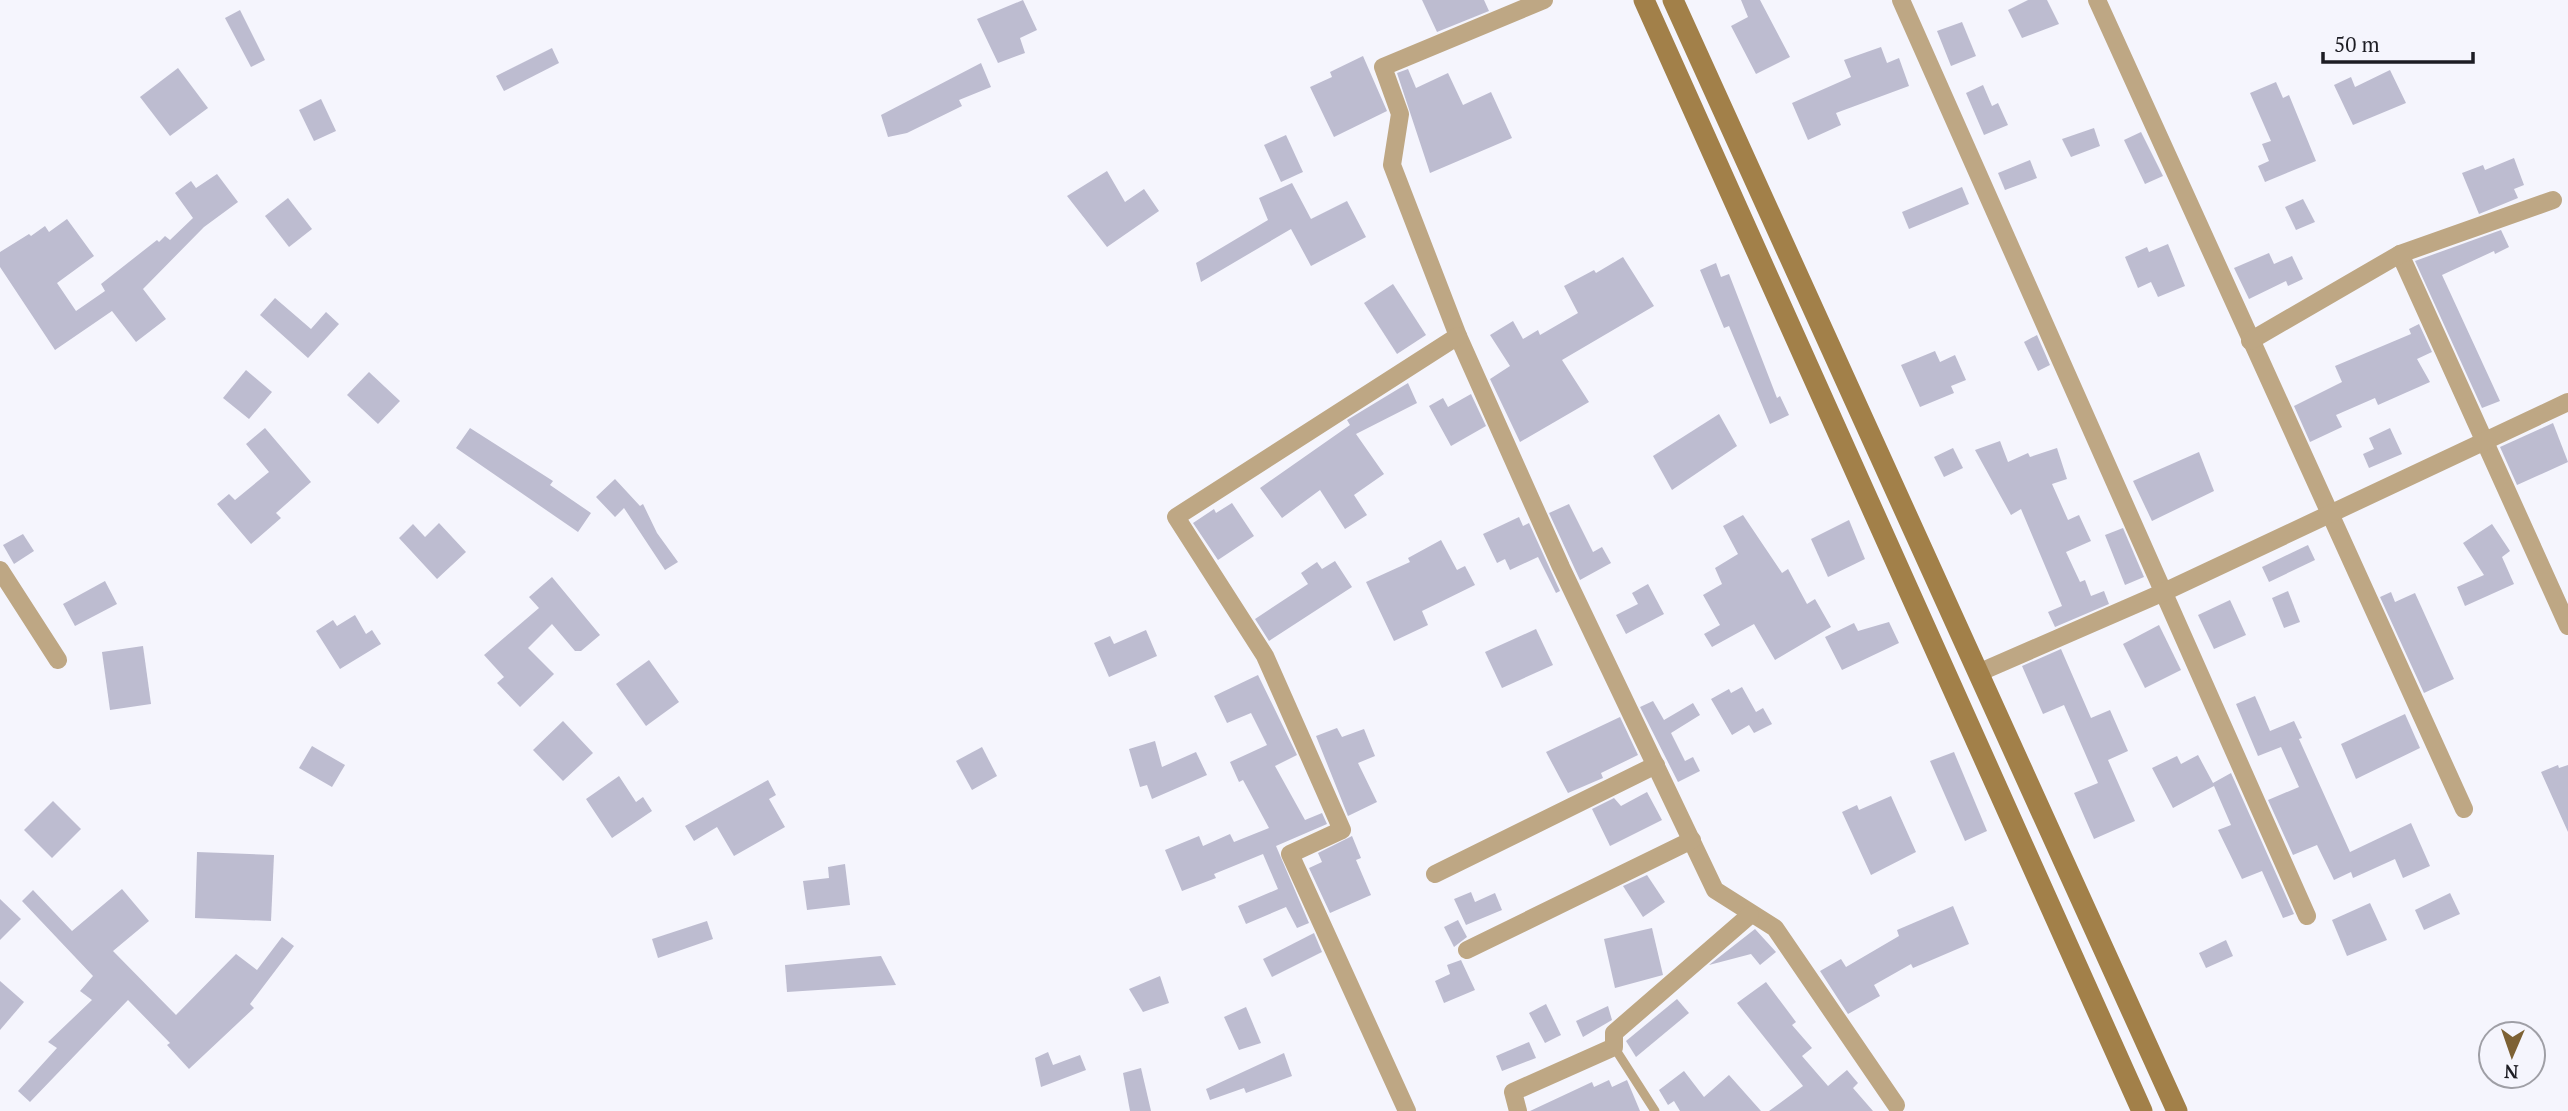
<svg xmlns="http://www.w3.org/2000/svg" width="2568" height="1111" font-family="'PT Serif',serif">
<rect width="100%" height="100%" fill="#f5f5fd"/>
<g fill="#bdbcd0">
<polygon points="1023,0 1037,30 1020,38 1025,53 998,63 977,19"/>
<polygon points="1422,0 1484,0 1489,11 1437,32"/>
<polygon points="1741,0 1760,0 1790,57 1756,74 1731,26 1748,17"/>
<polygon points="2028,0 2047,0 2059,24 2022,38 2008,10"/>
<polygon points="240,10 265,60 251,67 225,18"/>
<polygon points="1962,22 1976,56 1951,66 1937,31"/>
<polygon points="1881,47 1887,63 1899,58 1909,86 1836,113 1841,125 1808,140 1792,103 1851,77 1844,60"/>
<polygon points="552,48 559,63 504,91 496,76"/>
<polygon points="1363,56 1387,111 1334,137 1310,87 1332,77 1330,72"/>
<polygon points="981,63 991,87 959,100 962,106 907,133 888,137 881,115"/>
<polygon points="178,68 208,108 170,136 140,97"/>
<polygon points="1408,69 1416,88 1448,73 1463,105 1491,92 1512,138 1430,173 1397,73"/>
<polygon points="2390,70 2406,103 2353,125 2334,85 2351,77 2355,87"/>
<polygon points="2276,82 2283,98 2289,95 2316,161 2265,182 2258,166 2269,161 2262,144 2271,141 2250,93"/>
<polygon points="1983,85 1992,106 1998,103 2008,125 1984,135 1966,93"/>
<polygon points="321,99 336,131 314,141 299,110"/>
<polygon points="2094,128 2100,146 2071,157 2062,139"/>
<polygon points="2141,132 2163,176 2145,184 2124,140"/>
<polygon points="1286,135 1303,172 1281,182 1264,145"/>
<polygon points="2514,158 2524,185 2514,189 2518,198 2479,214 2462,173 2483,165 2485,170"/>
<polygon points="2030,160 2037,178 2005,190 1998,173"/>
<polygon points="1107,171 1125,202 1144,189 1159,211 1107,247 1067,196"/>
<polygon points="217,174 238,202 204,227 143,289 166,319 136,342 112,311 55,350 0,267 0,252 29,234 31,236 45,226 49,232 67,219 94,256 57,283 76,311 105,291 101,284 157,240 159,242 165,236 170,240 193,218 175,193 191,181 196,188"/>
<polygon points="1292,183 1311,219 1347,201 1366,237 1311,266 1291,229 1201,282 1196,263 1268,220 1259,198"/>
<polygon points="1962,187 1969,204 1909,229 1902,212"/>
<polygon points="288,198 312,229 289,247 265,216"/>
<polygon points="2303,199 2315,222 2296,230 2285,207"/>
<polygon points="2501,230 2509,247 2495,254 2494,251 2442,275 2500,401 2482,408 2415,261"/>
<polygon points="2168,244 2185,286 2158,297 2151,282 2138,288 2125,257 2147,247 2149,252"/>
<polygon points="2269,253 2274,264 2292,256 2303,279 2288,286 2286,281 2249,299 2234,268"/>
<polygon points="1623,257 1654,306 1562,360 1589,402 1520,442 1490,379 1510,366 1490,335 1513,321 1523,339 1538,330 1540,335 1578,313 1564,286 1594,270 1596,273"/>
<polygon points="1716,263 1721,277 1729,274 1777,398 1780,396 1789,415 1770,424 1729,326 1724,328 1700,270"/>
<polygon points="1393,284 1426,335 1397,354 1364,303"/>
<polygon points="275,298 311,329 326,312 339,324 308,358 260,315"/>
<polygon points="2419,324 2432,352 2417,359 2430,382 2378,405 2375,398 2336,415 2342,427 2310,442 2294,406 2342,382 2335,366 2411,334 2409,329"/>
<polygon points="2037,335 2050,365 2038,371 2024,342"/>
<polygon points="1935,351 1940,362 1955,355 1966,380 1951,386 1954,393 1920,407 1901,365"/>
<polygon points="246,370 272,392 249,419 223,398"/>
<polygon points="369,372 400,401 378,424 347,395"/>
<polygon points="1408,383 1417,403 1356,434 1384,474 1354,495 1367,515 1345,529 1320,490 1282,518 1260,488 1350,425 1347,420"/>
<polygon points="1471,394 1486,426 1451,446 1429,406 1443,398 1448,407"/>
<polygon points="1719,414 1737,446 1672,490 1653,456"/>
<polygon points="2553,423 2568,462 2517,485 2500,447"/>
<polygon points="265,428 311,482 276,513 281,518 251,544 217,504 229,494 235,500 269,472 246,444"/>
<polygon points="470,428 553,481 550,485 591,513 578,532 456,448"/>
<polygon points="2390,428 2402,454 2369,468 2363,454 2374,449 2369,438"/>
<polygon points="2000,441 2008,462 2028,453 2030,457 2057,448 2067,479 2052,484 2068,520 2079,515 2091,541 2066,552 2080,582 2085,580 2091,596 2104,591 2109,604 2055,627 2048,612 2062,606 2021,509 2011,515 1975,450"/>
<polygon points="1953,448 1963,468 1944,477 1934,457"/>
<polygon points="2199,452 2214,491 2152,521 2133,481"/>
<polygon points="615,479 640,506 643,504 657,533 678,562 665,570 624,508 615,517 596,497"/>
<polygon points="1232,503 1254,536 1218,560 1193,523 1214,509 1216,513"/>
<polygon points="1569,504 1593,552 1602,547 1611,563 1580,580 1549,513"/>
<polygon points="1743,515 1782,573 1788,569 1807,604 1815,599 1831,627 1775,660 1754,624 1712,647 1704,634 1720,625 1703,595 1722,584 1715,568 1738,554 1723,526"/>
<polygon points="1519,517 1523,526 1529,523 1560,591 1556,593 1538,557 1510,570 1505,559 1497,563 1483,534"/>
<polygon points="1849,520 1865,559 1828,577 1811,539"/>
<polygon points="439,523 466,552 437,579 399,538 413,524 425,537"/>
<polygon points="2492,524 2510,551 2502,557 2514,584 2465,606 2457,587 2484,575 2463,543"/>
<polygon points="2123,528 2144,577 2125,585 2105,535"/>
<polygon points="23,534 34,551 14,564 3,545"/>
<polygon points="1441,540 1457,570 1465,566 1475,585 1422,611 1428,625 1394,641 1366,582 1410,562 1408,558"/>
<polygon points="2308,545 2315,560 2269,582 2262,567"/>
<polygon points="1335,561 1352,587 1269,641 1255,619 1308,584 1301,573 1317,562 1322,569"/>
<polygon points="552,577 600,635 581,651 575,651 552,624 528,648 554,674 520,707 497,683 504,677 484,655 539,608 529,597"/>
<polygon points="105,581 117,604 75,626 63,604"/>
<polygon points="1648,584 1664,614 1626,634 1616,615 1638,604 1632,593"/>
<polygon points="2288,591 2300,622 2284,628 2272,598"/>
<polygon points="2391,592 2395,602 2415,593 2454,679 2424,693 2380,597"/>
<polygon points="2230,600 2246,635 2214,649 2198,615"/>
<polygon points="355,615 366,634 372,630 381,644 340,669 316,631 333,620 337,626"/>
<polygon points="1889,622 1899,643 1842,670 1825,637 1854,623 1858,631"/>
<polygon points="2159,625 2181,670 2145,688 2123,644"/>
<polygon points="1536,629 1553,665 1502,688 1485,652"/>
<polygon points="1146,630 1157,656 1109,677 1094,643 1110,636 1114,644"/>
<polygon points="143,646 151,704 110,710 102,652"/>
<polygon points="2061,649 2091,718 2110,710 2128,751 2108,760 2135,821 2094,839 2074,793 2098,783 2064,705 2043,714 2022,666"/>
<polygon points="649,660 679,702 646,726 616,684"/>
<polygon points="1258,675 1297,755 1275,766 1305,820 1322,813 1327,824 1276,846 1309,923 1297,928 1286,907 1246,924 1238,906 1278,889 1263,854 1214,874 1216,878 1182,891 1165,850 1199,836 1203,846 1230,834 1234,842 1269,828 1243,780 1239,782 1230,762 1267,745 1251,713 1227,723 1214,696"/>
<polygon points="1742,687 1756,712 1763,708 1772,724 1754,733 1749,725 1732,735 1711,699 1729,689 1731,693"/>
<polygon points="2255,696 2270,731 2294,721 2302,738 2299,739 2350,852 2411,823 2430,866 2403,878 2395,859 2353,878 2351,872 2334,880 2317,845 2293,855 2268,800 2299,787 2281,747 2258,756 2236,704"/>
<polygon points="1653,701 1664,720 1693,703 1700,715 1671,733 1685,761 1693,757 1700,771 1678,782 1640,707"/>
<polygon points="2405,714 2420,748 2356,779 2341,744"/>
<polygon points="1620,717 1638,755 1601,773 1603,778 1568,793 1546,752"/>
<polygon points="563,721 593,753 563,781 533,750"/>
<polygon points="1337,728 1342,737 1364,729 1375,756 1358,763 1377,802 1348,816 1316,736"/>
<polygon points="1155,741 1162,767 1196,752 1207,775 1152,799 1147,785 1140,787 1129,749"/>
<polygon points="312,746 345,765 332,787 299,768"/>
<polygon points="982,747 997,776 972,790 956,761"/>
<polygon points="1954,752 1987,831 1965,841 1930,761"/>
<polygon points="2198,755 2213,783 2231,773 2294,914 2283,918 2262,871 2242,879 2218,830 2231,825 2214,786 2173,808 2152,768 2177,756 2181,764"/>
<polygon points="2558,765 2559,768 2568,765 2568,832 2541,772"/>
<polygon points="619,776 636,802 643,797 652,811 612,838 586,799"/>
<polygon points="768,780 776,795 769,799 785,827 734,856 717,827 694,841 685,826"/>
<polygon points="1647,792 1662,820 1610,846 1592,809 1614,798 1621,806"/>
<polygon points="1891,796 1916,852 1871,875 1842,812 1857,805 1859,810"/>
<polygon points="53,801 81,829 52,858 24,830"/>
<polygon points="1352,836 1361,858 1356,860 1371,895 1330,913 1309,868 1322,862 1318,853"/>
<polygon points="197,852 274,855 271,921 195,918"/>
<polygon points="845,864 850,905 807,910 803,881 829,878 828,867"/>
<polygon points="1647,875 1665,902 1643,917 1623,886"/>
<polygon points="122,889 149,921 113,951 176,1015 236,954 257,970 282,937 294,946 250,1004 254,1008 189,1069 167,1045 170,1043 128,1000 30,1102 18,1091 57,1048 48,1042 92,1000 80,991 93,976 22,901 33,890 72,931"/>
<polygon points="1471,892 1475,902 1495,893 1502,910 1466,925 1454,899"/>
<polygon points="2450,893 2460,914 2424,930 2415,910"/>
<polygon points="0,899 21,919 0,940"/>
<polygon points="2370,903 2387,940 2347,956 2332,920"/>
<polygon points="1953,906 1969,944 1913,968 1911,964 1874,985 1880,996 1848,1014 1820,971 1841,959 1846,967 1899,936 1897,930"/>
<polygon points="1458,920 1467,937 1454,947 1444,927"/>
<polygon points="707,921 713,939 658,958 652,939"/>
<polygon points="1652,928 1663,975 1615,988 1604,939"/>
<polygon points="1755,929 1776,952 1760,965 1751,954 1709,965"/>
<polygon points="1314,933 1322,952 1272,977 1263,959"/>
<polygon points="2226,940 2233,956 2206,968 2199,953"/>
<polygon points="881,956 896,985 787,992 785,965"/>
<polygon points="1461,960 1475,990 1444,1003 1435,981 1450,974 1447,965"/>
<polygon points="1160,976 1169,1003 1143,1012 1129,989"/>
<polygon points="0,981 24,1002 0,1030"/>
<polygon points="1766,982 1796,1022 1792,1025 1812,1048 1802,1056 1828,1086 1847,1070 1858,1083 1853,1088 1873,1111 1769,1111 1803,1086 1737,1003"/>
<polygon points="1677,999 1689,1013 1636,1057 1626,1041"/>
<polygon points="1546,1004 1561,1035 1545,1043 1529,1013"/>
<polygon points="1608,1006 1612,1020 1583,1037 1576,1021"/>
<polygon points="1246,1007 1261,1043 1239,1050 1224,1017"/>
<polygon points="1529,1042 1536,1058 1502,1071 1496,1056"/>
<polygon points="1048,1052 1053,1065 1080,1055 1086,1070 1041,1087 1035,1058"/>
<polygon points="1284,1053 1292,1076 1246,1093 1244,1088 1210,1100 1206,1089"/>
<polygon points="1141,1068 1151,1111 1130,1111 1123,1073"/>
<polygon points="1684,1071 1704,1097 1729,1075 1761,1111 1680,1111 1674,1101 1668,1105 1659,1090"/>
<polygon points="1609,1080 1612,1087 1627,1080 1640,1111 1530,1111 1592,1082 1594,1087"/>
</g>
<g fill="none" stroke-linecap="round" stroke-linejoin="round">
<polyline stroke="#bea784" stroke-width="9" points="1614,1047 1655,1111"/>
<g stroke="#bea784" stroke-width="18">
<polyline points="1544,0 1383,67 1400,114 1392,165 1458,336 1561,567 1715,890 1775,928 1896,1105"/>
<polyline points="1901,0 2307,916"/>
<polyline points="2097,0 2464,809"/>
<polyline points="2400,254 2568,626"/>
<polyline points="2250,341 2400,254 2553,200"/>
<polyline points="0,570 58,660"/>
<polyline points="1978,673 2164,592 2568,402"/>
<polyline points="1435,874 1656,765"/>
<polyline points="1467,950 1692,840"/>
<polyline points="1407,1111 1290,854 1342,830 1265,656 1176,517 1458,336"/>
<polyline points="1518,1111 1513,1092 1614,1047 1614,1033 1750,915"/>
</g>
<g stroke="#a28049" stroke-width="21">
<polyline points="1644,0 2142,1111"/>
<polyline points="1673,0 2177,1111"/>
</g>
</g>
<g transform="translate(2512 1055) rotate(182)"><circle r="33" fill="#f5f5fd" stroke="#9f9fa6" stroke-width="2"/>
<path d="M0-5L12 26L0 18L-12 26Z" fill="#7d6134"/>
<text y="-10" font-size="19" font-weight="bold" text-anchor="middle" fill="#1d1d24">N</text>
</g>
<path d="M2323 52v10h150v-10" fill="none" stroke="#1d1d24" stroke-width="3.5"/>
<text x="2334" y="52" font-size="21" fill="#1d1d24" stroke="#f5f5fd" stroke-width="5" paint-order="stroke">50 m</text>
</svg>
